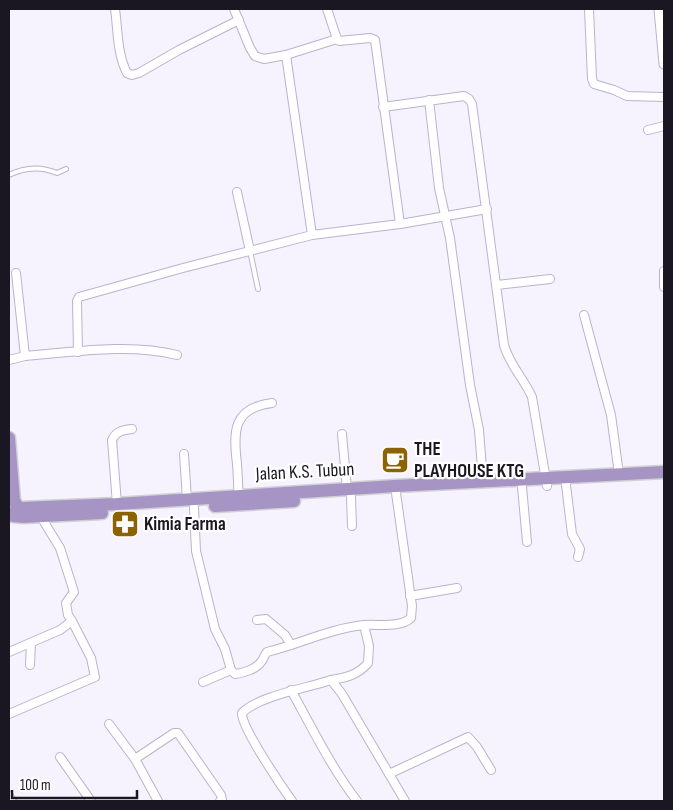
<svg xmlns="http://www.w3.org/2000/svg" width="673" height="810" font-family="'Sofia Sans Condensed',sans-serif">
<rect width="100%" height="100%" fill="#f6f3fe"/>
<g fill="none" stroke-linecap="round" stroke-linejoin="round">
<g stroke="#bbb2ce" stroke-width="6">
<g id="service">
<path d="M9 175C25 167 40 166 57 173L66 169"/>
<polyline points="250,251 258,289"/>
</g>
</g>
<g stroke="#bbb2ce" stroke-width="10">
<g id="minor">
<path d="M115 9C118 30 117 54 127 73L132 75 139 73 179 50 239 20"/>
<polyline points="234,9 250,48 255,56 264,59 286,55 312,235"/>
<polyline points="327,9 337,39 339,41 370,38 375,40 400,224"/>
<polyline points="589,9 592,79 594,84 614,90 627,96 664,97"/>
<polyline points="286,55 337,39"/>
<polyline points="429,100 439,188 450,238 470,385 479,430 483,481"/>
<path d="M383 107 464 96 469 99 472 104 504 345C509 364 524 379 532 397L547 486"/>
<polyline points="648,130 664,126"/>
<polyline points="237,192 250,251"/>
<polyline points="664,271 664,287"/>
<polyline points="16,273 25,356"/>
<polyline points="497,285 550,279"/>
<polyline points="584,315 611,415 619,474"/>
<polyline points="78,352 77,301 79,297 183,268 312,235 400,224 487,209"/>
<path d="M9 360 25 356C74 352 129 343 177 355"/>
<polyline points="342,434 347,489"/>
<polyline points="184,454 187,499"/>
<polyline points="566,485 572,534 580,549 578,557"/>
<polyline points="522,487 527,542"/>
<polyline points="351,497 352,526"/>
<path d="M239 500C238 488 238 476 237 464 233 431 233 408 272 403"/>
<path d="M117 504 112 440C116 431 123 430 132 429"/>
<path d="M194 507 196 551 215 629 225 649 231 670 235 674C244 673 256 669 261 662 264 659 264 655 267 652 300 644 331 628 365 625 379 624 400 628 411 618L412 606 395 486"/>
<polyline points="410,596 457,588"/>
<polyline points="257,620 266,619 285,635 291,645"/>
<path d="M364 625 369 646 368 663C358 675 345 678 331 680L342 694 405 801"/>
<polyline points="9,652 60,630 72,621 68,615 66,603 74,592 60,548 41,517"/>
<polyline points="30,665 31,643"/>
<polyline points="203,682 231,670"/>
<path d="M291 690C312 728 331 767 357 801"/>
<polyline points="9,714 95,677 91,658 72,621"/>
<polyline points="109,724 135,759 158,801"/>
<polyline points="60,757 91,801"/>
<polyline points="135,759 174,733 178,733 221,795 222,800 220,801"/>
<polyline points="389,774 468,737 477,747 491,770"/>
<polyline points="9,796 12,801"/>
<path d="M292 801C282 787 241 727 242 713 258 696 308 688 331 680"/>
</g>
</g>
<g stroke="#bbb2ce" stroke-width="11">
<polyline id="tertiary" points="659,9 664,64"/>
</g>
<g stroke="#d1d1d3" stroke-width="15">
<g id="trunk">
<polyline points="9,438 14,500 17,506 21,508 117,504 395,486 664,472"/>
<polyline points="215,506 294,501"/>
<polyline points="9,513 13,516 23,517 102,513"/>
</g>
</g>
<use href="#service" stroke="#fff" stroke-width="4"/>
<use href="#minor" stroke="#fff" stroke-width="8"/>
<use href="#tertiary" stroke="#fff" stroke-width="9"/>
<use href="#trunk" stroke="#a694c4" stroke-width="12"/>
</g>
<defs>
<g id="cafe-square" transform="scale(1.4375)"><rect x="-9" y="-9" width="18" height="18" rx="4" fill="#8c6205" stroke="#fff"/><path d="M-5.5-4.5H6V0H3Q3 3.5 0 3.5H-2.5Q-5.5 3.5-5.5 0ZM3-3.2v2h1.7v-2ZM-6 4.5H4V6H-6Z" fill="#fff"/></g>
<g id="pharmacy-square" transform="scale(1.4375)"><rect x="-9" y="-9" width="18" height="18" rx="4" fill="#8c6205" stroke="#fff"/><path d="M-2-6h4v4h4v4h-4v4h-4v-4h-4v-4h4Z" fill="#fff"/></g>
</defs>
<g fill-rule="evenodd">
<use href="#cafe-square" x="395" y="460"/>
<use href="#pharmacy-square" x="125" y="524"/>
</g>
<g text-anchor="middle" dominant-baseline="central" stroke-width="4.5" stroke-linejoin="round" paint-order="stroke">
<g font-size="19" font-weight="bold" fill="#1b1722" stroke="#fff" text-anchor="start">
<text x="414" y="449">THE<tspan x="414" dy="22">PLAYHOUSE KTG</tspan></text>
<text x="144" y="524">Kimia Farma</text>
</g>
<g font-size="19" fill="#1b1722" stroke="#fff">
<text transform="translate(305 472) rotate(-3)">Jalan K.S. Tubun</text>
</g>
</g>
<rect width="673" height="810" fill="none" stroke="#1b1722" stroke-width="20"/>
<path d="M12 790v8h125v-8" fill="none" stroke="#1b1722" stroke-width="2.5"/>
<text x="20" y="790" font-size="15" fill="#1b1722" stroke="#ffffff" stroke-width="4" paint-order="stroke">100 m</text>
</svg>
